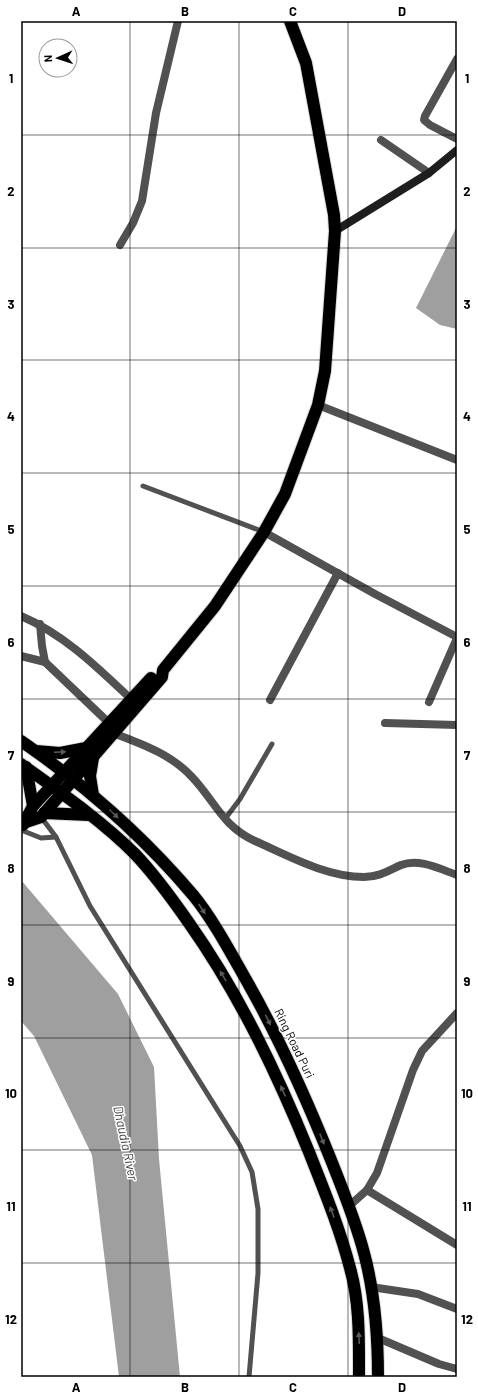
<svg xmlns="http://www.w3.org/2000/svg" width="478" height="1398" font-family="Barlow,sans-serif">
<rect width="100%" height="100%" fill="#fff"/>
<g fill="#9f9f9f">
<polygon points="457,226 457,329 440,325 416,308"/>
<polygon points="21,880 118,994 154,1067 159,1159 180,1377 119,1377 92,1155 34,1036 21,1021"/>
</g>
<g fill="none" stroke-linecap="round" stroke-linejoin="round">
<g stroke="#dbdbdb" stroke-width="14">
<g id="highway">
<path d="M21 741C85 785 143 836 193 895 213 919 233 957 249 985 281 1042 307 1100 331 1160 343 1190 356 1222 364 1253 375 1294 378 1335 378 1377"/>
<polyline points="36,751 60,753 86,748"/>
<polyline points="93,758 90,776 93,795"/>
<path d="M21 764C60 792 101 820 135 854 155 875 173 900 189 923 239 994 276 1071 309 1152 324 1190 340 1229 350 1268 360 1303 359 1341 359 1377"/>
<polyline points="26,767 33,806"/>
<polyline points="44,813 89,815"/>
<polyline points="26,822 41,817 162,677 163,670 215,606 264,532 285,494 318,405 325,371 335,231 334,215 306,63 290,21"/>
<polyline points="23,825 33,806 151,678"/>
</g>
</g>
<g stroke="#515151" stroke-width="5">
<polyline points="143,486 264,532"/>
<polyline points="41,817 56,837 90,906 240,1146 252,1172 258,1209 258,1273 249,1377"/>
<polyline points="225,819 240,799 272,744"/>
<polyline points="21,830 41,838 56,837"/>
</g>
<g stroke="#515151" stroke-width="8">
<polyline points="457,59 425,116 424,120 430,125 457,139"/>
<polyline points="381,140 429,173"/>
<polyline points="120,245 133,223 142,201 156,113 178,21"/>
<polyline points="318,405 457,460"/>
<polyline points="264,532 375,594 457,637"/>
<path d="M21 616C65 635 97 667 131 699"/>
<polyline points="40,624 42,646 45,662"/>
<polyline points="21,656 45,662 109,723"/>
<polyline points="270,700 338,573"/>
<polyline points="429,702 457,638"/>
<polyline points="385,723 457,725"/>
<path d="M113 733C142 744 171 754 192 777 215 801 222 826 255 841 289 856 326 877 364 877 379 877 388 871 401 865 419 858 440 869 457 875"/>
<polyline points="367,1190 457,1245"/>
<polyline points="348,1207 367,1190 377,1173 413,1070 422,1051 457,1013"/>
<polyline points="371,1287 418,1294 457,1309"/>
<polyline points="378,1338 439,1364 457,1369"/>
</g>
<polyline stroke="#1e1e1e" stroke-width="8" points="335,231 429,173 457,150"/>
<use href="#highway" stroke="#000" stroke-width="12"/>
</g>
<defs><path id="oneway-solid" d="M-6-.8H1V-3.2L6.5 0L1 3.2V.8H-6Z"/></defs>
<g fill="#595959">
<use href="#oneway-solid" transform="translate(60 752) rotate(-3)"/>
<use href="#oneway-solid" transform="translate(114 814) rotate(43)"/>
<use href="#oneway-solid" transform="translate(202 909) rotate(57)"/>
<use href="#oneway-solid" transform="translate(223 976) rotate(-121)"/>
<use href="#oneway-solid" transform="translate(268 1020) rotate(63)"/>
<use href="#oneway-solid" transform="translate(283 1091) rotate(-114)"/>
<use href="#oneway-solid" transform="translate(322 1139) rotate(68)"/>
<use href="#oneway-solid" transform="translate(332 1212) rotate(-110)"/>
<use href="#oneway-solid" transform="translate(359 1338) rotate(-93)"/>
</g>
<path fill="none" stroke="#000" stroke-width="1" stroke-opacity="0.55" d="M130 21V1377M239 21V1377M348 21V1377M21 135H457M21 248H457M21 360H457M21 473H457M21 586H457M21 699H457M21 812H457M21 925H457M21 1038H457M21 1150H457M21 1263H457"/>
<g text-anchor="middle" dominant-baseline="central" stroke-width="3" stroke-linejoin="round" paint-order="stroke">
<g font-size="12" fill="#000" stroke="#fff">
<text transform="translate(295 1043) rotate(64)">Ring Road Puri</text>
</g>
<g font-size="13" font-style="italic" fill="#404040" stroke="#fff">
<text transform="translate(126 1143) rotate(78)">Dhaudia River</text>
</g>
</g>
<rect width="478" height="1398" fill="none" stroke="#ffffff" stroke-width="44"/>
<g transform="translate(58 58) rotate(267)"><circle r="19" fill="#ffffff" stroke="#999999"/>
<path d="M0-3L7 15L0 10L-7 15Z" fill="#000000"/>
<text y="-6" font-size="11" font-weight="bold" text-anchor="middle" fill="#000000">N</text>
</g>
<rect x="22" y="22" width="434" height="1354" fill="none" stroke="#000" stroke-width="1.5"/>
<g font-size="13" text-anchor="middle" font-weight="bold" fill="#000">
<text x="76" y="16">A</text>
<text x="185" y="16">B</text>
<text x="293" y="16">C</text>
<text x="402" y="16">D</text>
<text x="11" y="83">1</text>
<text x="467" y="83">1</text>
<text x="11" y="196">2</text>
<text x="467" y="196">2</text>
<text x="11" y="309">3</text>
<text x="467" y="309">3</text>
<text x="11" y="421">4</text>
<text x="467" y="421">4</text>
<text x="11" y="534">5</text>
<text x="467" y="534">5</text>
<text x="11" y="647">6</text>
<text x="467" y="647">6</text>
<text x="11" y="760">7</text>
<text x="467" y="760">7</text>
<text x="11" y="873">8</text>
<text x="467" y="873">8</text>
<text x="11" y="986">9</text>
<text x="467" y="986">9</text>
<text x="11" y="1098">10</text>
<text x="467" y="1098">10</text>
<text x="11" y="1211">11</text>
<text x="467" y="1211">11</text>
<text x="11" y="1324">12</text>
<text x="467" y="1324">12</text>
<text x="76" y="1392">A</text>
<text x="185" y="1392">B</text>
<text x="293" y="1392">C</text>
<text x="402" y="1392">D</text>
</g>
</svg>
